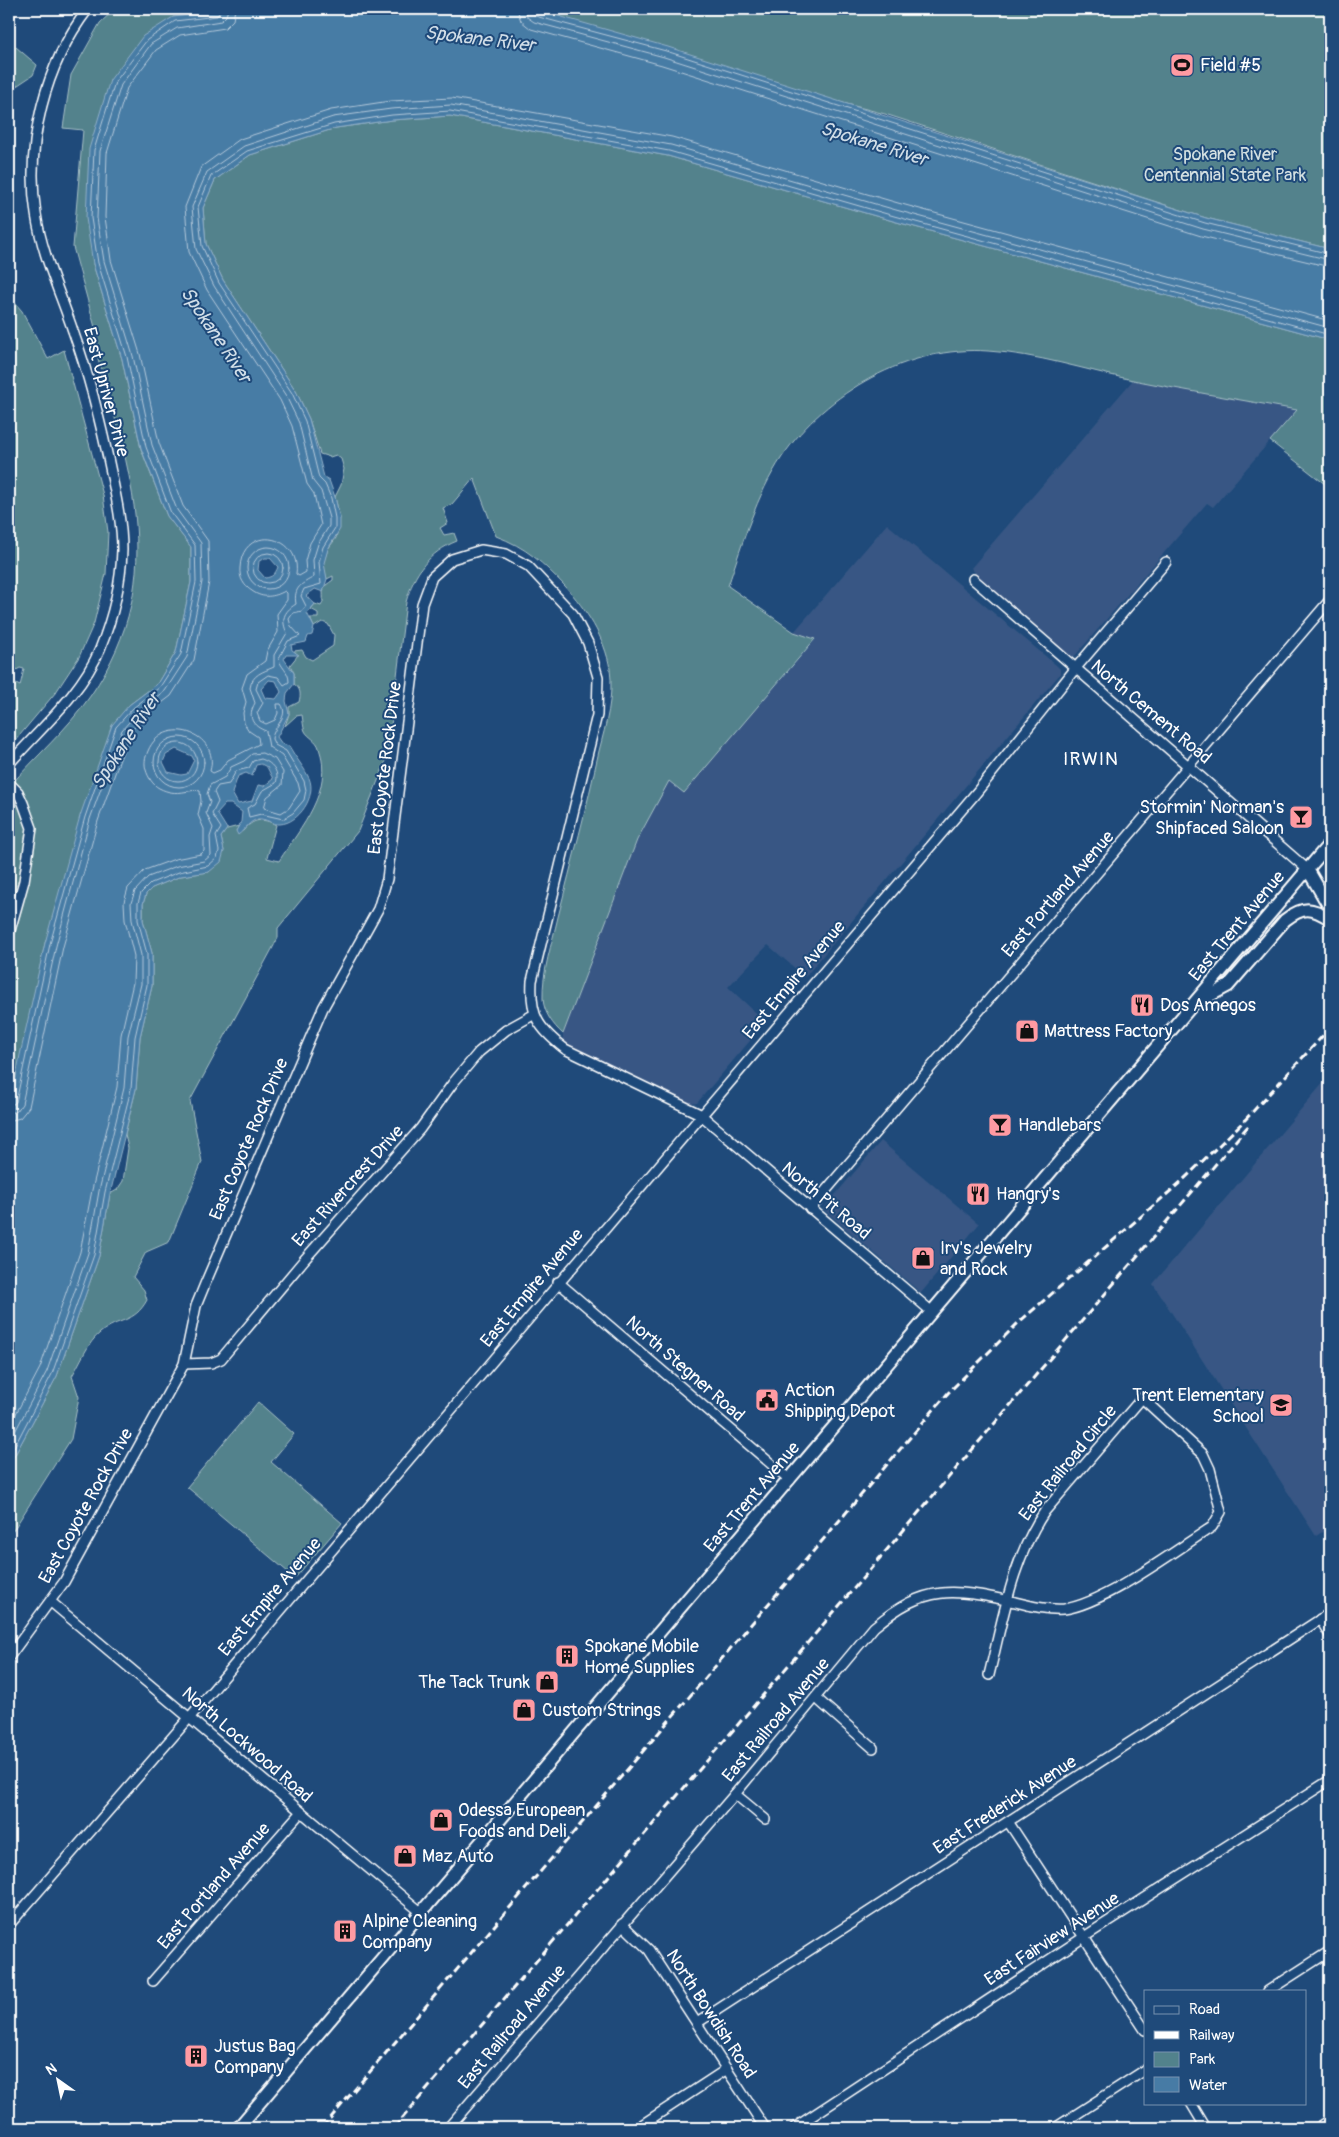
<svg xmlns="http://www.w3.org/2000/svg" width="1339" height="2137" font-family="Pangolin,sans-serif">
<rect width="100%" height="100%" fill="#1f4a7a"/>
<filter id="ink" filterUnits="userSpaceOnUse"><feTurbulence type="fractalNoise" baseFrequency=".02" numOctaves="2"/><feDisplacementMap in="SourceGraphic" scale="10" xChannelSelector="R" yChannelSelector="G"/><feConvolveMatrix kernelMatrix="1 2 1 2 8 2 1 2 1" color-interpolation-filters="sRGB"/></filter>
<g filter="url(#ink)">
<g fill="#375784">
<polygon points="1133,380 1297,410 1213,507 1207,503 1074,657 1071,658 982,582 971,568"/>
<polygon points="887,524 1056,665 1060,669 1060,674 805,977 768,945 728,987 766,1022 697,1103 688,1104 563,1042 563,1034 637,840 669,781 684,792 815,640 794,632"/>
<polygon points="1330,1075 1330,1527 1316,1536 1153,1284"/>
<polygon points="881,1141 979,1224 921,1293 823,1209"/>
</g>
<g fill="#52828c" stroke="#a8c0c6">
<path d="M115 9H235L173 17 93 264 122 359 141 449 167 516 191 547V582L176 652 157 684 129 705 45 943 9 1114V787C37 755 67 730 91 695 174 573 126 461 91 334L96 331 73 247 83 130 63 128 71 75 100 23Z"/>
<polygon points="484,9 1330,9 1330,249 1206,218 885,114"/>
<polygon points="9,41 37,65 33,75 9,91"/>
<path d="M450 116 668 156 893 221 1330 340V488L1270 441 1297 410C1242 400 1187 391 1133 380 1085 370 1037 354 988 351 909 345 826 392 782 457 756 496 743 542 728 586L794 632 815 639 684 793 669 781 637 840 563 1034C553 1025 544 1013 543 999 542 971 552 944 558 917 572 862 587 807 599 751 606 724 614 697 610 669 605 638 586 609 565 586 543 563 526 547 496 536L474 478 452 504 443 508 448 523 440 528 444 535 454 533 457 541C429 552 414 573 406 602L387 758 358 831 278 928V938L190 1101 202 1162 169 1242 146 1252 133 1277 144 1290 147 1300C134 1324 119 1317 100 1333 88 1342 80 1363 72 1376L79 1397 71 1439 9 1537V1466L57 1376 99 1256 110 1194 117 1190 123 1181 128 1148 125 1134 136 1089 140 1037 152 986V953L143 920V904L146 894 152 888 181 876 209 872 224 851 221 837 227 829 239 826 236 831H243C253 819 262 817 276 825L267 858 279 861C301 827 334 791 319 748 317 740 308 737 305 731 303 727 303 720 302 715L296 716 285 726 289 714V707L299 702C301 694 301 689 294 684V673L290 665 298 655 294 651 302 650 306 657 312 660 333 646 334 635 328 624 322 622 314 627 310 618H318V613L311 609 315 604 321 606C326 600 320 591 326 585 328 583 331 582 333 580V576L327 579 323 564 328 549 336 538 340 518 335 497 341 485 344 469 341 459 336 455 330 457 320 454 309 419 296 391 223 280 206 244 203 208 215 180 250 155 336 128 392 120Z"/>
<polygon points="9,296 22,311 48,359 64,350 103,495 108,532 106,574 94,623 79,657 56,692 9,748 9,694 16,684 20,686 24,669 20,668 9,674"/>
<polygon points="258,1402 294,1434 271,1462 342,1523 295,1578 187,1487"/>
</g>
<path fill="#477ba5" stroke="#91b0c9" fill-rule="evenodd" d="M235 9H484L541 11 668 47 1206 218 1330 249V340L893 221 668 156 450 116 392 120 336 128 250 155 215 180 203 208 206 244 223 280 296 391 309 419 324 477 329 480 335 497 340 518V529L328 549 324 563 327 579 323 592 315 589 306 596 315 604 307 613 314 627 312 635 308 636 306 642 291 645 292 650 299 655H286L284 659 294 673V684L287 693 286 701 289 714 277 737 282 744 289 746C295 757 304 767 309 778 317 796 299 823 280 824 273 825 266 818 258 819 249 821 245 830 238 835L236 831 241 822 242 812 231 804H225L217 813 227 829 221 837 224 851 221 862 209 872 181 876 152 888 146 894 143 904V920L152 953V986L140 1037 136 1089 110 1194 99 1256 57 1376 9 1466V1114L20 1055 45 943 80 816 112 725 129 705 157 684 176 652 191 582V547L167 516 141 448 122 359 93 264 86 218 89 149 110 80 143 36 173 17ZM265 558H270L278 567C275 574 273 577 265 578L258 570 259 561ZM269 680 276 681 281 692 276 699 265 698 261 689ZM176 749 192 756 194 760 187 774 181 775 168 772 163 762 166 755ZM261 764 267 767 273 779 264 786 258 785 252 801 238 804 232 793 238 776 246 773 252 776 256 765Z"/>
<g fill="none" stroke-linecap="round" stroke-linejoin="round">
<g stroke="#b5cadb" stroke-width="1">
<polyline points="517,9 521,21 531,29 662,65 1201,236 1330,267"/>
<polyline points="525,9 527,17 534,22 664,57 1203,229 1330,260"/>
<polyline points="531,9 535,16 666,51 1205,223 1330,254"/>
<circle cx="268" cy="568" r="21"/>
<circle cx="268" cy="568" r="15"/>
<circle cx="179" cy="762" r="25"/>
<circle cx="178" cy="762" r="19"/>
<polyline points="9,1107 16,1102 50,944 85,817 116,727 133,708 160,687 181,654 196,582 195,545 171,513 146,447 127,357 98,263 91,218 94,150 115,82 147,40 175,21 217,16 222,9"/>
<polyline points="9,1113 17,1111 22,1104 56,946 90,819 122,730 137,713 165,691 187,657 202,582 201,543 177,510 152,445 133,356 104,261 97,218 100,151 121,85 151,44 177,28 221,21 226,16 228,9"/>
<polyline points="9,1121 20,1118 29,1107 63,947 98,821 129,734 142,718 171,696 194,660 209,582 208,541 183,506 159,443 140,354 111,260 105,217 107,153 127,88 156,50 180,35 225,28 233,20 235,9"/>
<path d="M9 1427 40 1368 80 1252 92 1190 117 1087 121 1035 133 983 134 956 125 920 124 902 128 888 145 870 175 859 201 854 204 851V829L198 815 201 801 200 791C189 788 178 798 159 788 153 785 148 777 146 770 144 763 145 758 148 751 163 714 221 732 210 771L213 773 220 770 228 760 259 744 258 737 249 731 244 723 243 713 246 702 242 688 247 674 265 661 267 651 278 632 277 614 287 600V593L285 591C274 597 263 599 252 591 244 586 239 578 240 568 242 523 302 534 296 574L299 576 306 572 305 561 310 543 321 525 314 494 307 484 292 426 280 400 207 290 189 252 185 207 201 167 240 139 331 110 390 101 452 98 672 137 898 203 1330 321"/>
<path d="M9 1443 47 1371 88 1253 99 1191 124 1088 128 1036 141 984V955L132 920 131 903 135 891 148 877 177 866 204 861 211 855 210 837 213 828 206 813 210 802 207 794 210 785 225 777 231 767 244 761 252 754 262 753 275 759 283 772 282 785 267 797 264 808 281 813 289 808 300 791 298 783 282 756 269 747 266 731C252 726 247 717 255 703L250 688C252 674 263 672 274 667V655L287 633C281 620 283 612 296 604 293 587 302 584 314 577L313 560 318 544 329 526V518L321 491 313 481 299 423 286 396 214 286 196 249 192 207 207 172 244 146 333 117 391 109 451 105 671 145 896 210 1330 328"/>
<path d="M9 1457 52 1374 94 1255 105 1192 131 1089 135 1037 147 985V954L138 920V903L141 893 151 883 179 872 208 866 217 858 219 851 216 836 221 828 212 814 218 802 214 792 218 786 229 784 236 771 249 768 253 761 261 759C271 762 280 771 276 783L262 791 255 804 247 808 249 817 261 814 283 819 293 813 304 800 306 790 304 781 286 751 275 745 272 739C273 726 290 717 281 704H277L278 713 275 720 266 724 260 721 257 713 263 703 256 689 258 682 268 675 278 677 284 685 289 682C289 670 280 668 279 658L288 641 300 636 291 626 289 619 293 613 302 611 306 606 301 596 304 589 321 584 319 562 323 547 335 528V518L331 498 325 484 319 478 305 421 292 393 219 283 202 246 198 207 211 176 247 151 334 124 392 115 450 111 669 151 894 216 1330 335"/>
</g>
<g stroke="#fff" stroke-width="12">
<g id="minor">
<polyline points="973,579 1308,870"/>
<path d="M9 764C40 729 82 693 100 649 113 617 121 584 122 550 122 525 117 501 112 477 102 428 90 378 73 331 60 292 42 255 36 214 25 144 45 65 88 9"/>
<polyline points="9,783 18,792 23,803 32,828 24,881 9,934"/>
<polyline points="810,1209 1330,600"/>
<polyline points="558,1282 790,1480"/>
<polyline points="184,1364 211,1363 221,1359 304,1260 420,1129 453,1083 479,1052 506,1030 533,1015"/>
<polyline points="51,1602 422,1913"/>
<polyline points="1320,1619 1330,1635"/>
<path d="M9 1657 64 1582 184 1364 196 1306 205 1284 323 1008 378 909 387 879 422 604 432 577 452 559 481 550 506 554 528 566 573 614 588 643 598 677 597 715 532 981C530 1016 538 1028 565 1049L700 1114 931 1311"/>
<polyline points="816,1698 873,1748"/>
<polyline points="735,1794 765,1819"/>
<polyline points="1009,1823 1145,2030"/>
<polyline points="622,1924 649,1950 765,2128"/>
<polyline points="9,1925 190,1717 976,793 1075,669 1166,562"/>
<polyline points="153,1981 300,1813"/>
<polyline points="1268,1991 1330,1951"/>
<polyline points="697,2023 1330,1613"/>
<polyline points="1191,2103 1206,2128"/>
<path d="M448 2128 735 1794 874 1627C926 1583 953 1589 1015 1602 1031 1606 1047 1610 1064 1609 1104 1604 1176 1550 1212 1527L1221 1512 1210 1469 1203 1454 1142 1398 1045 1511C1012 1559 1003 1619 989 1675"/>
<polyline points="637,2128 727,2069"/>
<polyline points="794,2128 1084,1937 1330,1780"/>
<polyline points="1055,2128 1145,2070"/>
<polyline points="1318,2128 1330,2120"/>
</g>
</g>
<g stroke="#fff" stroke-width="15">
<g id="major">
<polyline points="1308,870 1330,908"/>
<path d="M1200 1001 1228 986 1285 920C1303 906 1312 907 1330 919"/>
<polyline points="238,2128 1330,843"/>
</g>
</g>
<use href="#minor" stroke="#1f4a7a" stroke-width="9"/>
<use href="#major" stroke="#1f4a7a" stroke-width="11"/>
<g stroke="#fff" stroke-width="3" stroke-dasharray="8 4" stroke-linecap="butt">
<polyline points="322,2128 948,1393 1018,1323 1182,1181 1244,1121 1330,1028"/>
<polyline points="394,2128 1249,1125"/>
</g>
</g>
</g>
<defs>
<g id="stadium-square" transform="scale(1.25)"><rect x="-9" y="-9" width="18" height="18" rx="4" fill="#ff9aa2" stroke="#1f4a7a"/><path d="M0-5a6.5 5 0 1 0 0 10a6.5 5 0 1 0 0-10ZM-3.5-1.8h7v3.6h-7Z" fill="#111"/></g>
<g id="bar-square" transform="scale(1.25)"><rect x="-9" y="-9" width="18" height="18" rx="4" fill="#ff9aa2" stroke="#1f4a7a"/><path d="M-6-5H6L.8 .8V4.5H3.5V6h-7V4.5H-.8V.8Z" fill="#111"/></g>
<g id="restaurant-square" transform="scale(1.25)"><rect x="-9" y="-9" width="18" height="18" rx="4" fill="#ff9aa2" stroke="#1f4a7a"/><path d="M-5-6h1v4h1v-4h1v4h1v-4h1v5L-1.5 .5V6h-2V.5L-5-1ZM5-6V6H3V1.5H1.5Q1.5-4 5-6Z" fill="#111"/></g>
<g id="shop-square" transform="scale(1.25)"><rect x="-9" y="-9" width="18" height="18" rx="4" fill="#ff9aa2" stroke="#1f4a7a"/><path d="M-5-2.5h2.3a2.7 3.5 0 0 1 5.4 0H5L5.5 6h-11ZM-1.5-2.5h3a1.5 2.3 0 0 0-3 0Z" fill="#111"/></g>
<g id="civic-square" transform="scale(1.25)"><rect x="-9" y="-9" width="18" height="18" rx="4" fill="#ff9aa2" stroke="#1f4a7a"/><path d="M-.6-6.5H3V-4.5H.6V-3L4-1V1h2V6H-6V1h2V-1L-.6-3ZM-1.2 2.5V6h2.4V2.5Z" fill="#111"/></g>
<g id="school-square" transform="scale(1.25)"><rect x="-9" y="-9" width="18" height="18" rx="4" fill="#ff9aa2" stroke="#1f4a7a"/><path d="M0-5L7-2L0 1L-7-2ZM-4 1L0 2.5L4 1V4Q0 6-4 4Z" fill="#111"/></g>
<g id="building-square" transform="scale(1.25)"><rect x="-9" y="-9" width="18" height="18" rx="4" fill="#ff9aa2" stroke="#1f4a7a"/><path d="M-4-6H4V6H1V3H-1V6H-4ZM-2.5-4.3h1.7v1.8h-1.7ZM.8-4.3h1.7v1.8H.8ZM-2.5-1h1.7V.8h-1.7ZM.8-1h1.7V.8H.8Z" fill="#111"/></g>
</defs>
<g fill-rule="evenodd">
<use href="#stadium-square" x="1182" y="65"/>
<use href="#bar-square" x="1301" y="817"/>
<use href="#restaurant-square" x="1142" y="1005"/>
<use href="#shop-square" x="1027" y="1031"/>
<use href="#bar-square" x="1000" y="1125"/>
<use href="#restaurant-square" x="978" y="1194"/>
<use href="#shop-square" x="923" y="1258"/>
<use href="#civic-square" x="767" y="1400"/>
<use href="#school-square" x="1281" y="1405"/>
<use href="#building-square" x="567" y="1656"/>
<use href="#shop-square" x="547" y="1682"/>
<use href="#shop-square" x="524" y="1710"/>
<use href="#shop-square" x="441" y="1820"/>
<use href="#shop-square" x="405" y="1856"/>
<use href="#building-square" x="345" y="1931"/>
<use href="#building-square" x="196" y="2056"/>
</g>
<g text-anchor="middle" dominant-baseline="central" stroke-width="4" stroke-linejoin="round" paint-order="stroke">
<g font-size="18" fill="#fff" stroke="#1f4a7a" text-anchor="start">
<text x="1200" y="65">Field #5</text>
<text x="1284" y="807" text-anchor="end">Stormin' Norman's<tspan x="1284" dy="21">Shipfaced Saloon</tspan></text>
<text x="1160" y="1005">Dos Amegos</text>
<text x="1044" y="1031">Mattress Factory</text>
<text x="1018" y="1125">Handlebars</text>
<text x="996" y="1194">Hangry's</text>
<text x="940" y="1248">Irv's Jewelry<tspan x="940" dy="21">and Rock</tspan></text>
<text x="784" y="1390">Action<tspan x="784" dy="21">Shipping Depot</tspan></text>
<text x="1264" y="1395" text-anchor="end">Trent Elementary<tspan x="1264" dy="21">School</tspan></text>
<text x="584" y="1646">Spokane Mobile<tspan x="584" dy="21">Home Supplies</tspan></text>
<text x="530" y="1682" text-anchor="end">The Tack Trunk</text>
<text x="542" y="1710">Custom Strings</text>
<text x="458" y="1810">Odessa European<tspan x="458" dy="21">Foods and Deli</tspan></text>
<text x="422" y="1856">Maz Auto</text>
<text x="362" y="1921">Alpine Cleaning<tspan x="362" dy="21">Company</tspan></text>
<text x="214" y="2046">Justus Bag<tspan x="214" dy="21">Company</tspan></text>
</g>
<g font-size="18" fill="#d4e0e2" stroke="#1f4a7a">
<text x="1225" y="154">Spokane River<tspan x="1225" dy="21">Centennial State Park</tspan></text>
</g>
<g font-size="18" fill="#fff" stroke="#1f4a7a">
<text transform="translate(106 392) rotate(75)">East Upriver Drive</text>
<text transform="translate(1151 712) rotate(40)">North Cement Road</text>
<text transform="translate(385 768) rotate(-83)">East Coyote Rock Drive</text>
<text transform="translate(1058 894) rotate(-49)">East Portland Avenue</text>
<text transform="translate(1237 926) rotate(-50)">East Trent Avenue</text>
<text transform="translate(794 980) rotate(-50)">East Empire Avenue</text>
<text transform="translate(249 1139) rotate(-67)">East Coyote Rock Drive</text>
<text transform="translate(348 1186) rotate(-48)">East Rivercrest Drive</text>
<text transform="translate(826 1201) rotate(40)">North Pit Road</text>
<text transform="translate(532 1288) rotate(-50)">East Empire Avenue</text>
<text transform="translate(685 1369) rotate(41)">North Stegner Road</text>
<text transform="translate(1068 1463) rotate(-51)">East Railroad Circle</text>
<text transform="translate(752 1497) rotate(-50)">East Trent Avenue</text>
<text transform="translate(86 1506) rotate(-61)">East Coyote Rock Drive</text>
<text transform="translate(270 1597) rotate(-50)">East Empire Avenue</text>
<text transform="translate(776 1720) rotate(-50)">East Railroad Avenue</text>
<text transform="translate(247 1745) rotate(41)">North Lockwood Road</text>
<text transform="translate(1005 1805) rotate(-33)">East Frederick Avenue</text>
<text transform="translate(214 1886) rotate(-49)">East Portland Avenue</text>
<text transform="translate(1052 1939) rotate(-33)">East Fairview Avenue</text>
<text transform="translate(711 2014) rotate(57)">North Bowdish Road</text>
<text transform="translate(512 2027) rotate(-50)">East Railroad Avenue</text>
</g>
<g font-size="19" font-style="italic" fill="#d1dee8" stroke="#1f4a7a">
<text transform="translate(480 39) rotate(7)">Spokane River</text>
<text transform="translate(874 144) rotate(17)">Spokane River</text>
<text transform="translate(216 335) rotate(56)">Spokane River</text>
<text transform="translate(126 741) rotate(-57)">Spokane River</text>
</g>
<g font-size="19" letter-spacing="1" fill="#fff" stroke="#1f4a7a">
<text x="1091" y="759">IRWIN</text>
</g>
</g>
<rect width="1339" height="2137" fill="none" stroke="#1f4a7a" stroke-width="30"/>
<rect x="15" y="15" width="1309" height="2107" fill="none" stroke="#fff" stroke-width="2" filter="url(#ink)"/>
<rect x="1144" y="1990" width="162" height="115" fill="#1f4a7a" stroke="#7992af"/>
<rect x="1154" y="2006" width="25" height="8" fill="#1f4a7a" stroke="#7992af"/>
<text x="1189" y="2014" font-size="15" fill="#ffffff">Road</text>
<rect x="1154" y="2031" width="25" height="8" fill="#ffffff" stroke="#7992af"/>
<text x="1189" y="2040" font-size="15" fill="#ffffff">Railway</text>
<rect x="1154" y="2052" width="25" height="15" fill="#52828c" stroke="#7992af"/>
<text x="1189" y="2064" font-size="15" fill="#ffffff">Park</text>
<rect x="1154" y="2077" width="25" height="15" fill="#477ba5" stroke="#7992af"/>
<text x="1189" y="2090" font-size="15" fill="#ffffff">Water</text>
<g transform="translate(58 2080) rotate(327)" stroke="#1f4a7a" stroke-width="4" paint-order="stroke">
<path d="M0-4L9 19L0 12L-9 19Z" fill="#ffffff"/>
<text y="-8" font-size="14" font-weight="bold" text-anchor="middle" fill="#ffffff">N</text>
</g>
</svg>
